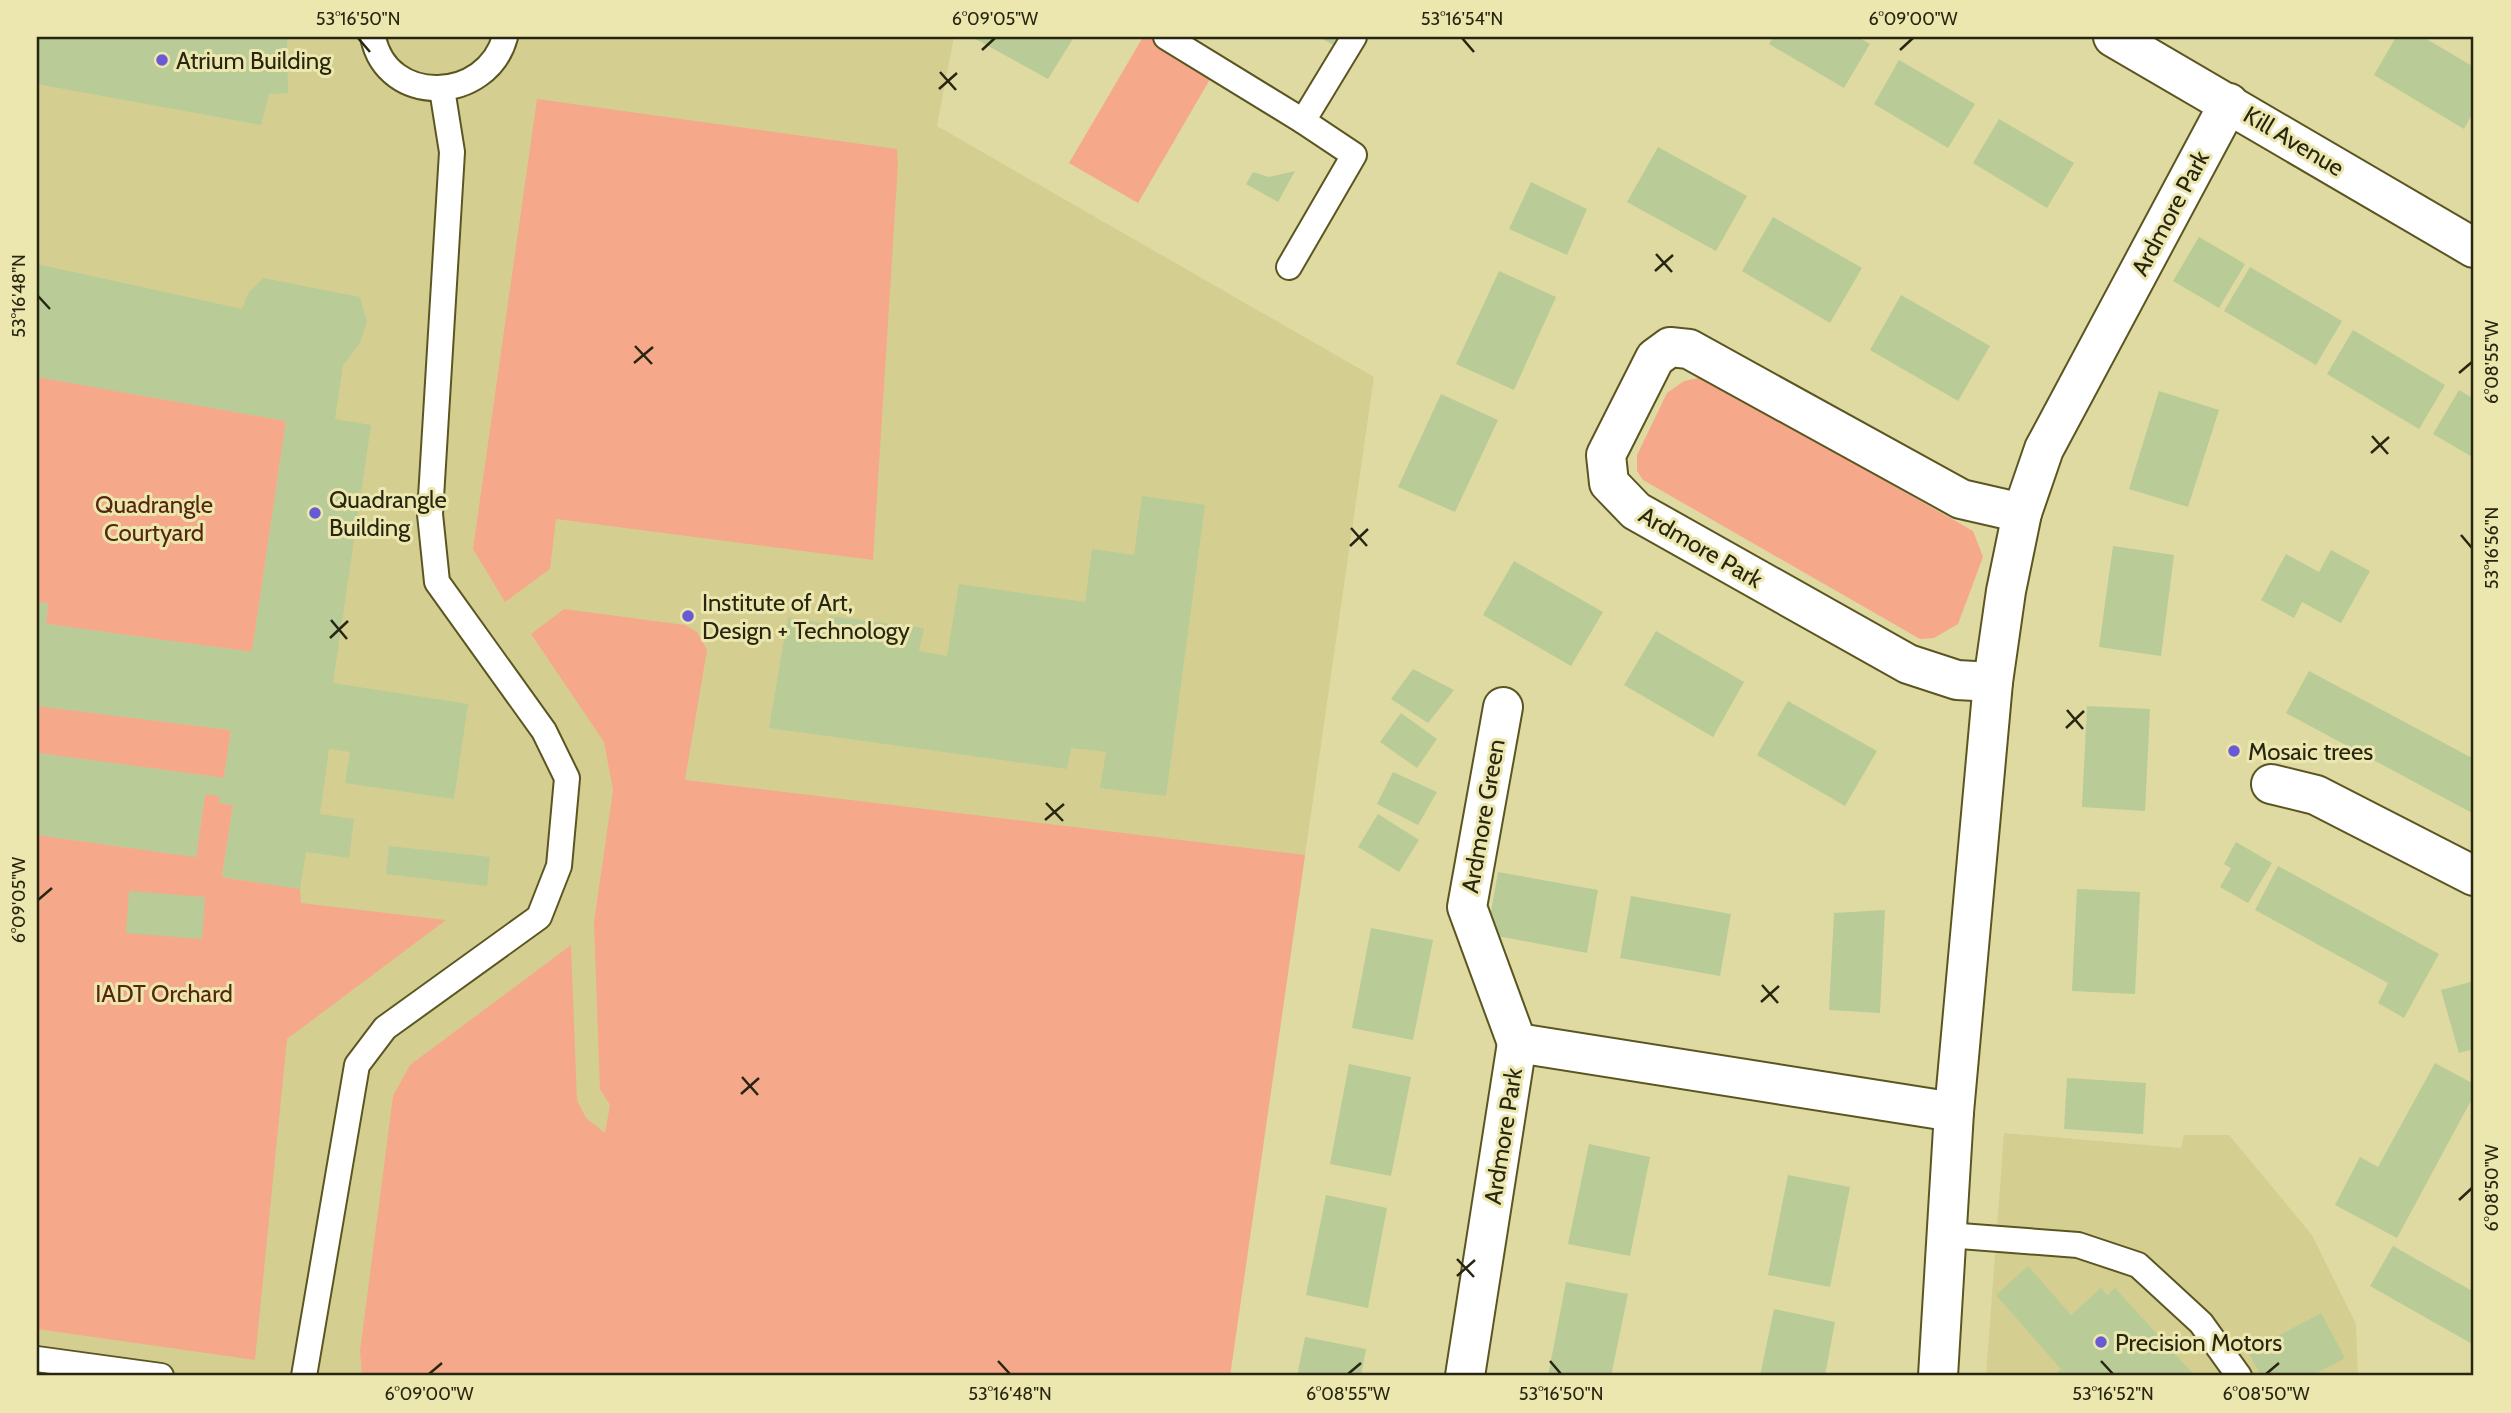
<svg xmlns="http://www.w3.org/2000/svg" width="2511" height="1413" font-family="Cabin,sans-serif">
<rect width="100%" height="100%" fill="#dfdaa2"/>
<g fill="#d4cf90">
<polygon points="37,37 954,37 937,126 1374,377 1230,1376 37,1376"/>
<polygon points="2004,1133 2181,1148 2184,1135 2229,1135 2312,1235 2356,1324 2358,1376 1986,1376"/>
</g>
<g fill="#f5a98a">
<polygon points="1143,37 1177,37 1220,62 1138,203 1069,163"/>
<polygon points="537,99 897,149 898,164 873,560 556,519 550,569 505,602 473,549"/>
<polygon points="37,377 286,421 252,652 46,624 48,604 37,602"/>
<polygon points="1703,377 1973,531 1983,557 1958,624 1934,638 1920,639 1643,480 1637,471 1637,455 1667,393 1684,381"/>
<polygon points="564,609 685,625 697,632 707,650 685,780 1305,855 1230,1376 362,1376 360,1351 393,1096 410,1065 571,945 577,1100 586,1118 605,1133 610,1105 600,1089 594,922 613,790 604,742 531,634"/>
<polygon points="37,706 231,730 224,778 37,753"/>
<polygon points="205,794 220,796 219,803 233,805 222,877 300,889 301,903 446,920 287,1039 255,1360 37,1329 37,835 196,857"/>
</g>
<g fill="#b9cb97">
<polygon points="37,37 287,37 288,93 269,94 261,125 37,84"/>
<polygon points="972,37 1074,37 1048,79"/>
<polygon points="1319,37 1341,37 1335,46"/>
<polygon points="1773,37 1858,37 1870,44 1844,88 1769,44"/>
<polygon points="2396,37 2423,37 2474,67 2474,111 2464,129 2374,75"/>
<polygon points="1899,60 1975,104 1948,148 1874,104"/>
<polygon points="1999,119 2074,163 2047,208 1973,163"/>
<polygon points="1658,147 1747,196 1716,251 1627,202"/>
<polygon points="1295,171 1278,202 1246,184 1253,172 1269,177"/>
<polygon points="1531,182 1587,209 1567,255 1509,229"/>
<polygon points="1773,217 1862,268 1830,323 1742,271"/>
<polygon points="2199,237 2245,264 2219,308 2173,281"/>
<polygon points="37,264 242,309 249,292 263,278 360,297 367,322 360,343 343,365 335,419 371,425 333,683 468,704 454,799 345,783 350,752 329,749 320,814 354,819 349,858 306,852 300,889 222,877 233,805 219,803 220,796 205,794 196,857 37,835 37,753 224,778 231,730 37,706 37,602 48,604 46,624 252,652 286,421 37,377"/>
<polygon points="2250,267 2342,321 2316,365 2224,311"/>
<polygon points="1499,271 1556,297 1514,390 1456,364"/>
<polygon points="1901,295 1990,346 1958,401 1870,350"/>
<polygon points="2353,330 2445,385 2419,429 2327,374"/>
<polygon points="2459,390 2474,399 2474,458 2433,434"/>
<polygon points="2159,391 2219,410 2188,507 2129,489"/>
<polygon points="1441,394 1498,420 1455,512 1398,487"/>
<polygon points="1142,496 1205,505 1166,796 1100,788 1106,752 1071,748 1067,769 769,728 788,617 828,624 830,616 924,628 919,651 947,656 959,584 1085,602 1092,549 1134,555"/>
<polygon points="2113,546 2174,555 2161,656 2099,647"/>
<polygon points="2331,550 2370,571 2341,623 2302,602 2294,618 2261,600 2286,554 2319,572"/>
<polygon points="1514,561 1603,612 1571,666 1483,615"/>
<polygon points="1656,631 1744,682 1713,737 1624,685"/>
<polygon points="1413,669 1454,690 1428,723 1391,699"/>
<polygon points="2309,671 2474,759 2474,814 2286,713"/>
<polygon points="1788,701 1877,751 1845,806 1757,755"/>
<polygon points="2087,706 2150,709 2145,811 2082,807"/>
<polygon points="1401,713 1437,739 1417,768 1380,742"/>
<polygon points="1393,772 1437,792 1418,825 1377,804"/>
<polygon points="1378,814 1419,840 1399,872 1358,847"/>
<polygon points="2236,842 2272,863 2248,903 2220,887 2231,868 2224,864"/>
<polygon points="389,846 490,857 487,886 386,874"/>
<polygon points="2278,866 2439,954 2404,1018 2378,1003 2388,983 2255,910"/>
<polygon points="1498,872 1598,890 1587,953 1487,934"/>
<polygon points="2077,889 2140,892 2135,994 2072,991"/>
<polygon points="129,891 205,897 202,939 126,933"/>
<polygon points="1631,896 1731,914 1720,976 1620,958"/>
<polygon points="1885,910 1880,1013 1829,1010 1834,913"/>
<polygon points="1371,928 1433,940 1413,1040 1352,1028"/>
<polygon points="2474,981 2474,1049 2459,1053 2441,990"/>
<polygon points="2435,1063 2474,1084 2474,1095 2397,1238 2335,1205 2360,1157 2378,1167"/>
<polygon points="1349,1064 1411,1077 1391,1176 1330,1164"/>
<polygon points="2067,1078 2146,1083 2143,1134 2064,1129"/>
<polygon points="1589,1144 1650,1157 1630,1256 1568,1244"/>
<polygon points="1788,1175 1850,1187 1830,1287 1768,1275"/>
<polygon points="1326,1195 1387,1208 1368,1308 1306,1295"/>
<polygon points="2393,1246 2474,1292 2474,1345 2370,1286"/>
<polygon points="2028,1266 2071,1315 2101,1288 2107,1295 2115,1288 2195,1376 2053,1376 2061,1369 1996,1295"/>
<polygon points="1566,1282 1628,1294 1611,1376 1548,1376"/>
<polygon points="1774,1309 1835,1322 1825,1376 1760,1376"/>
<polygon points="2321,1313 2345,1358 2311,1376 2261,1376 2248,1352"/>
<polygon points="1305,1337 1366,1349 1361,1376 1297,1376"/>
</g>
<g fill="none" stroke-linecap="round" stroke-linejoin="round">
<g stroke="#5b5621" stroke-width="28">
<g id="service">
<path d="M373 37C387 107 487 103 505 37"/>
<polyline points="1166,37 1303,121 1354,37"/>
<polyline points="1289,267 1354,155 1303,121"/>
<polyline points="1947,1235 2078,1245 2138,1265 2201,1323 2239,1376"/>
<polyline points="37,1359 161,1376"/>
<polyline points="304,1376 357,1065 385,1028 539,917 559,866 567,778 544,731 437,582 430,514 452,152 442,89"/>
</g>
</g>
<g stroke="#5b5621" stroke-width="42">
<g id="minor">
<polyline points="1993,682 1957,680 1908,664 1636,511 1609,483 1606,455 1655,358 1670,347 1689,349 1961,499 2022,513"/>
<polyline points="1503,707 1467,907 1517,1043"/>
<polyline points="2271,784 2316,795 2474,876"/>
<polyline points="1465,1376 1517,1043 1954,1112"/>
<polyline points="1938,1376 1954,1112 1993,682 2006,591 2022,513 2044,449 2229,103"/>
</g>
</g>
<g stroke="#5b5621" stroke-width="42">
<polyline id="secondary" points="2113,37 2474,248"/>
</g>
<use href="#service" stroke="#fff" stroke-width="24"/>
<use href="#minor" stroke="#fff" stroke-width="38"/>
<use href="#secondary" stroke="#fff" stroke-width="38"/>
</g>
<path fill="none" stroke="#282610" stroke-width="2.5" d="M358 38 370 52M1462 38 1474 52M982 50 995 38M1900 50 1913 38M940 72 956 90M939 89 957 73M1656 254 1672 272M1655 271 1673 255M38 296 50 309M635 346 652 364M634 363 653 347M2459 373 2472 362M2372 436 2388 454M2371 453 2389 437M1351 528 1367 546M2461 535 2472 548M1350 546 1368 529M331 620 347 639M330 638 348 621M2067 710 2083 729M2066 728 2084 711M1046 803 1063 821M1045 820 1064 804M38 900 52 888M1762 985 1778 1003M1761 1002 1779 986M742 1077 758 1095M741 1094 759 1078M2459 1200 2472 1188M1457 1259 1474 1277M1457 1276 1475 1260M998 1361 1010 1374M1550 1361 1561 1374M2101 1361 2113 1374M429 1374 442 1363M1348 1374 1361 1363M2266 1374 2279 1363"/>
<g fill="#675ad4" stroke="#ece7af" stroke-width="2.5">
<circle cx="162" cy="60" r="7"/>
<circle cx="315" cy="513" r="7"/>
<circle cx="688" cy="616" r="7"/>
<circle cx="2234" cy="751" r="7"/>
<circle cx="2101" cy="1342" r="7"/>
</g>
<g text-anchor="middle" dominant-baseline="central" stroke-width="6" stroke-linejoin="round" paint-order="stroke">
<g font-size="24" fill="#282610" stroke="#ece7af" text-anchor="start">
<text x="176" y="60">Atrium Building</text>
<text x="329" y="499">Quadrangle<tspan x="329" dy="28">Building</tspan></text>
<text x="702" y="602">Institute of Art,<tspan x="702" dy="28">Design + Technology</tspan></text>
<text x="2248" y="751">Mosaic trees</text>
<text x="2115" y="1342">Precision Motors</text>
</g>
<g font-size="24" fill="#282610" stroke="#ece7af">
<text transform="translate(2294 141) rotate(31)">Kill Avenue</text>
<text transform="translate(2170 213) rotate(-62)">Ardmore Park</text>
<text transform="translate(1701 547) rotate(30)">Ardmore Park</text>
<text transform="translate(1483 816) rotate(-80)">Ardmore Green</text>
<text transform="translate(1503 1136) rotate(-81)">Ardmore Park</text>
</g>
<g font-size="24" fill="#56260f" stroke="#ece7af">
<text x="154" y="504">Quadrangle<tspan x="154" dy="28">Courtyard</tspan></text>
<text x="164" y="993">IADT Orchard</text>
</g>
</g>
<rect width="2511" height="1413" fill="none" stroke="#ece7af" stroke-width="77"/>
<rect x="38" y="38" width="2434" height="1336" fill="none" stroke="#282610" stroke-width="2.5"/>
<g font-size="18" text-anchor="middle" fill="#282610">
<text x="358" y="25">53°16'50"N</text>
<text x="995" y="25">6°09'05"W</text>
<text x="1462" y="25">53°16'54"N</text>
<text x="1913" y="25">6°09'00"W</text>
<text transform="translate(19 296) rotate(-90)" y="6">53°16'48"N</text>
<text transform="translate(2492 362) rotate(-90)" y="6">6°08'55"W</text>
<text transform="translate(2492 548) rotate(-90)" y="6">53°16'56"N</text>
<text transform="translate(19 900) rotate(-90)" y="6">6°09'05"W</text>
<text transform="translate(2492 1188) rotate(-90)" y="6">6°08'50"W</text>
<text x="429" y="1400">6°09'00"W</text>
<text x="1010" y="1400">53°16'48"N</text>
<text x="1348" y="1400">6°08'55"W</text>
<text x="1561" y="1400">53°16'50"N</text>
<text x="2113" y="1400">53°16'52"N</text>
<text x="2266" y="1400">6°08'50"W</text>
</g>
</svg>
